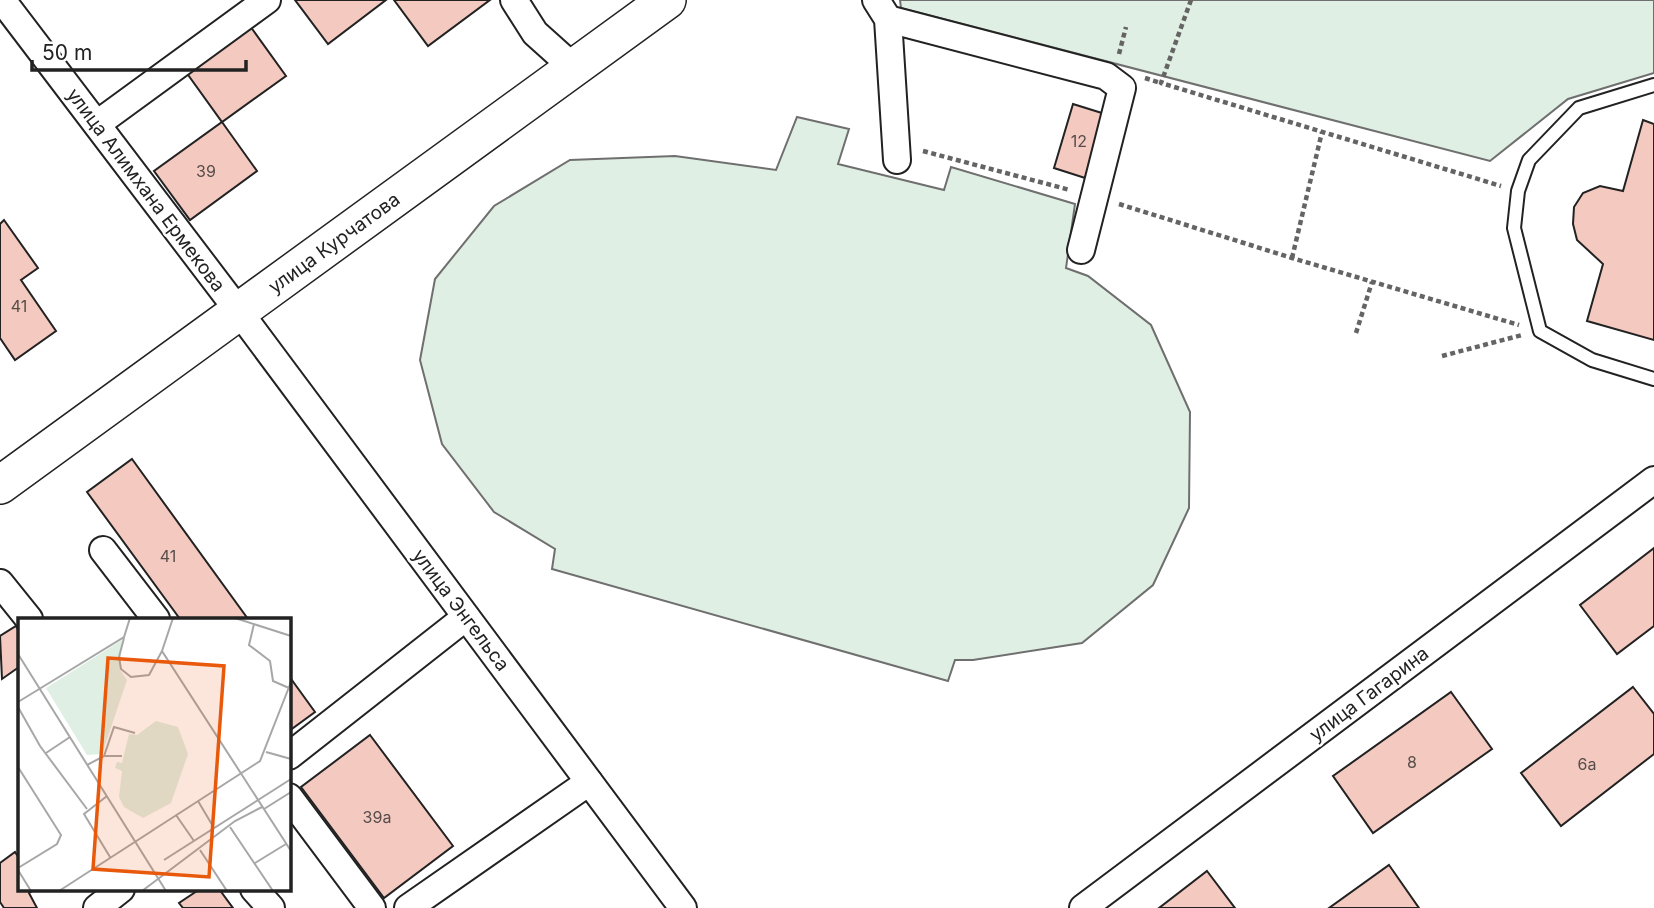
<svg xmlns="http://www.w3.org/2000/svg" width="1654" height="908" font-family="Inter,sans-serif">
<rect width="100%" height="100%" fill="#fff"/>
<g fill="#e0efe3" stroke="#6f6f6f" stroke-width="2">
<polygon points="900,0 1654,0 1654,73 1568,99 1490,161 901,8"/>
<polygon points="797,117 849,129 838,164 944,190 951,167 1075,204 1066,268 1088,276 1151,325 1190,412 1189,508 1153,585 1082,643 973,660 955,660 948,681 552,569 555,549 494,512 442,444 420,360 435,279 494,206 570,160 675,156 776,170"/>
</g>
<g fill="#f3c9c0" stroke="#222" stroke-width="2">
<polygon points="295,0 386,0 328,44"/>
<polygon points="394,0 490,0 428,46"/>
<polygon points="250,26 286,76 222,122 186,72"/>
<polygon points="1073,104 1105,114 1085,178 1054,168"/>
<polygon points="1643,120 1654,124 1654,340 1587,321 1603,264 1577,240 1573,224 1574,207 1583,193 1600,186 1623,191"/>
<polygon points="222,122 257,171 190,220 154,171"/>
<polygon points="4,220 38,268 21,280 56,331 15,360 0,338 0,224"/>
<polygon points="132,459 248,619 180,619 87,492"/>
<polygon points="1654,548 1654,626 1617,654 1580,605"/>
<polygon points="16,626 19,631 19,667 2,679 0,636"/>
<polygon points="289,676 315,712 289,731"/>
<polygon points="1633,687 1654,714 1654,754 1561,826 1521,773"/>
<polygon points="1451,692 1492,749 1373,833 1333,776"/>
<polygon points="370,735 453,846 384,898 301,787"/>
<polygon points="15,852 19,858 19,889 35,889 29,893 37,908 4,908 0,902 0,863"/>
<polygon points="1389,865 1419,908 1329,908"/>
<polygon points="1207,871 1235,908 1159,908"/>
<polygon points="200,889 219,889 233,908 183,908 179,903"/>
</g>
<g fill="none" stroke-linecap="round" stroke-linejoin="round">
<g stroke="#222" stroke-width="16">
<polyline id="lane" points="1654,85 1579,108 1529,160 1518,191 1514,228 1540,331 1592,360 1654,379"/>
</g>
<g stroke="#222" stroke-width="30">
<g id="street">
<polyline points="2,0 240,313 683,908"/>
<polyline points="514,0 535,33 574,68"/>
<polyline points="876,0 888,19 897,160"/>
<polyline points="888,19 1106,76 1122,88 1081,250"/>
<polyline points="97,124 267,0"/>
<polyline points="103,550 156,619"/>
<polyline points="0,583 29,619"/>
<polyline points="289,756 466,617"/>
<polyline points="289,797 372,908"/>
<polyline points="254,889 271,908"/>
<polyline points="97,908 121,889"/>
<polyline points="408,908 589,782"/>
<polyline points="1083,908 1654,480"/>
</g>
</g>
<g stroke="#222" stroke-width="40">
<polyline id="secondary" points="0,485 667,0"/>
</g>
<g stroke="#646464" stroke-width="4.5" stroke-dasharray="5 3.5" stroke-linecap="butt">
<polyline points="1191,0 1161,83 1501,186"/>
<polyline points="1119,54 1126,27"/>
<polyline points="1145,78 1161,83"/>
<polyline points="923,151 1070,190"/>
<polyline points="1119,204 1292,258 1519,325"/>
<polyline points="1292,258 1322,132"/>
<polyline points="1356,333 1372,282"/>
<polyline points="1442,356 1522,335"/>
</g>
<use href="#lane" stroke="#fff" stroke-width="12"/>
<use href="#street" stroke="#fff" stroke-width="26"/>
<use href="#secondary" stroke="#fff" stroke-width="37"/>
</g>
<g text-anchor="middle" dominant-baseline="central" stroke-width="5" stroke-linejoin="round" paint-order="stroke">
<g font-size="16" fill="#564c4a">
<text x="1079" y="141">12</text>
<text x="206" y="171">39</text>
<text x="19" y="306">41</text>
<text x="168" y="556">41</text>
<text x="1412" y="762">8</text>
<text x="1587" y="764">6а</text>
<text x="377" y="817">39а</text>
</g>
<g font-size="19" fill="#222" stroke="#fff">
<text transform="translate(146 190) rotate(53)">улица Алимхана Ермекова</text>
<text transform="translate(334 243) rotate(-36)">улица Курчатова</text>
<text transform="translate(461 610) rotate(53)">улица Энгельса</text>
<text transform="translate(1369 694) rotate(-37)">улица Гагарина</text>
</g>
</g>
<g transform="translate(18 618)">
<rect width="273" height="273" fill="#fff"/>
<path d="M104 22 102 52 109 62 84 136 69 137 28 70ZM138 103 160 109 170 136 153 185 125 200 106 189 101 179 104 153 97 150 99 144 104 145 111 116 119 117Z" fill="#e0efe3"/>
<path fill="none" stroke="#a7a7a7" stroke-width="2" d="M155 0 144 33 273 233M217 0 273 18M236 6 231 27 252 43 255 63 271 70M106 20 101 39 103 51 113 59 131 57 144 33M0 36 148 273M0 84 106 19 112 0M0 89 22 128 69 191M248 134 273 141M28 135 52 119M86 138 96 109 117 115M69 147 86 138H104M0 149 43 217 39 226 0 250M89 178 66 196 92 239M180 183 196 210M246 191 273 174M158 197 176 223M212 209 255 273M182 232 209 273M146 242 273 161M237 245 268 226M0 252 13 273M41 273 242 143 273 64M124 273 217 203 244 189"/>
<path fill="#e8590c" fill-opacity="0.15" stroke="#e8590c" stroke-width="3.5" d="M90 40 206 48 191 259 75 251Z"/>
<rect width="273" height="273" fill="none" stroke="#222" stroke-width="3.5"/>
</g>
<path d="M32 60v10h214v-10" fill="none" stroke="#222222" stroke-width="3.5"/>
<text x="42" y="60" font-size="21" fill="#222222" stroke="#ffffff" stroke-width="5" paint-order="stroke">50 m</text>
</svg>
